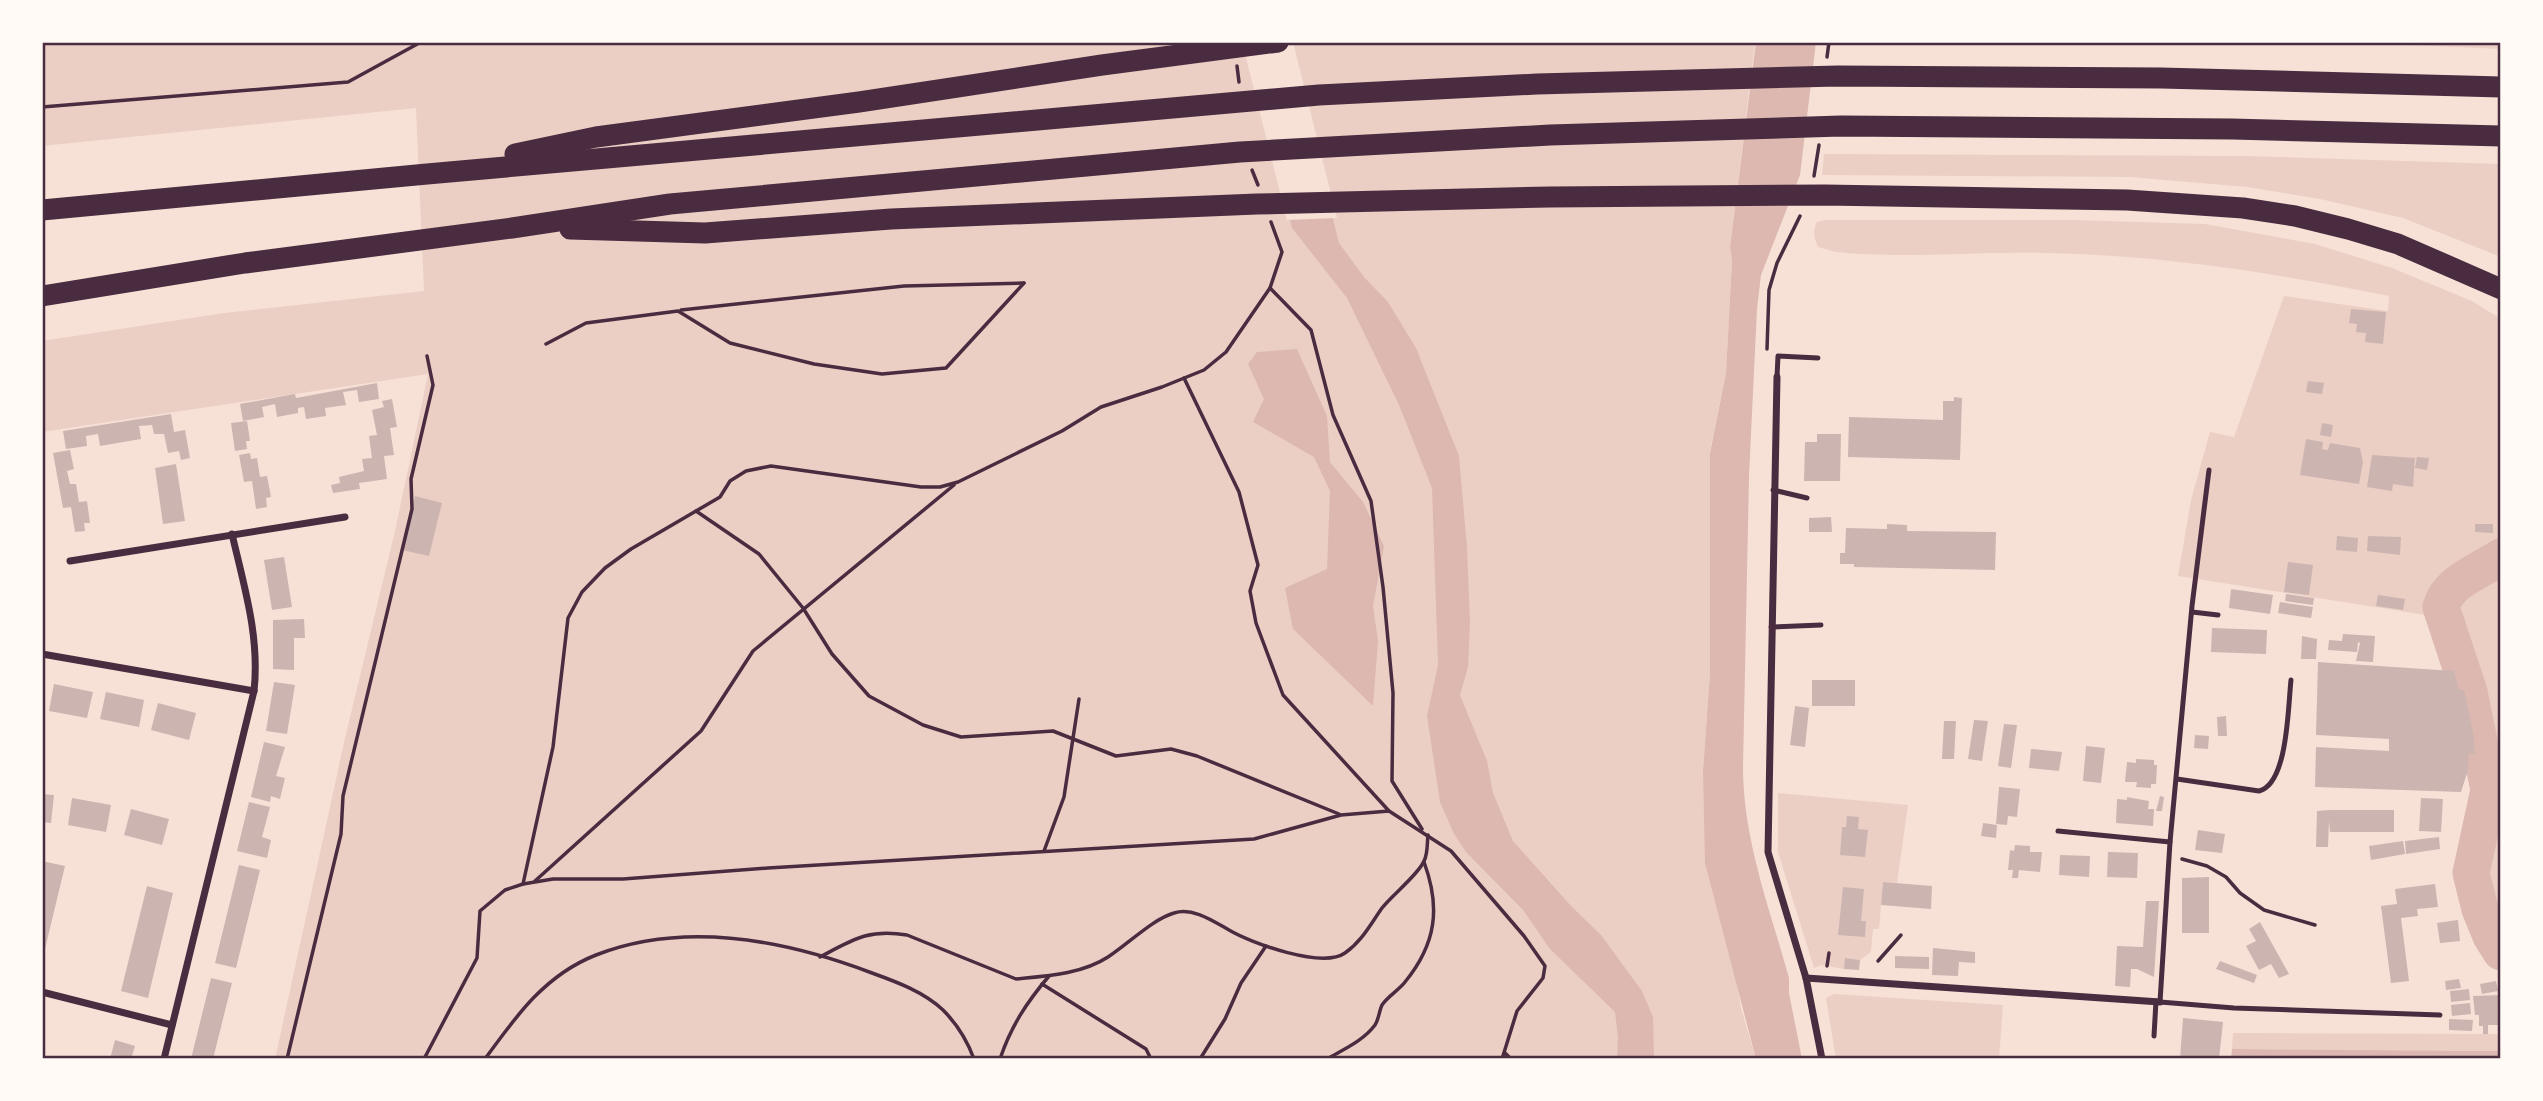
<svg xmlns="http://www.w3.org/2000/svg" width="2543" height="1101" font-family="'Public Sans',sans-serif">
<rect width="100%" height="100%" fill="#f7e1d7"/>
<g fill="#ebcfc5">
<polygon points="42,42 1755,42 1730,247 1732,261 1726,373 1710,451 1710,673 1703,771 1741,1008 1756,1059 275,1059 345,738 395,531 428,374 42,432 42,341 224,313 424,291 416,108 42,146"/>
<polygon points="2341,42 2501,42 2501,49"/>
<polygon points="1824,154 2246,156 2501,164 2501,257 2403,218 2320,199 2247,187 2130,177 1822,175"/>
<path d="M1825 220H2074L2205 224 2315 244 2392 268 2472 301 2501 319V952C2489 933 2477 910 2475 887 2472 867 2483 810 2489 790L2469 692 2445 618 2178 576 2191 500 2210 432 2234 437 2284 296 2388 311 2389 296C2275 273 2161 255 2045 253 1976 251 1905 259 1836 252L1818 247C1814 238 1812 231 1817 222Z"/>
<polygon points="1778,793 1908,805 1897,883 1883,882 1879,929 1873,929 1871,952 1860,960 1846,958 1844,969 1821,965 1814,968 1778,852"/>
<polygon points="1834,994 2003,1005 1999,1059 1836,1059 1826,998"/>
<polygon points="2233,1033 2501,1034 2501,1051 2232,1049"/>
</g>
<g fill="#dcb8b0">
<polygon points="1246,42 1289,42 1339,243 1364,277 1388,302 1416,348 1459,456 1467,547 1470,623 1468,667 1460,695 1487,761 1493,793 1513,841 1571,906 1601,935 1642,991 1653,1017 1654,1059 1617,1059 1618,1037 1615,1012 1550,949 1523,910 1466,852 1454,834 1440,802 1427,716 1438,665 1432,488 1399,405 1347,298 1292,228"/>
<path d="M1756 42H1816L1800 175 1761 275 1757 309 1749 476 1743 767C1743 840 1770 909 1789 978V993L1802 1059H1756L1705 863 1703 771 1710 673V453L1726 373 1732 261 1730 247Z"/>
<polygon points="1297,349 1327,416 1330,462 1363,502 1384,546 1373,606 1378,641 1373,706 1293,629 1285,588 1327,569 1330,491 1314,457 1253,422 1264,399 1248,364 1257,352"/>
<polygon points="2232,1049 2501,1051 2501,1059 2231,1059"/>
</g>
<polygon fill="#f7e1d7" points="1242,42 1293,42 1337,218 1287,220"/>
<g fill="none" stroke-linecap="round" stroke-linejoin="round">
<path stroke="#dcb8b0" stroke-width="37" d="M2501 557C2480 571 2448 581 2441 607L2469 692 2489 790 2471 873 2480 909 2491 936 2501 952"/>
</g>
<g fill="#ccb4b1">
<polygon points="2351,309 2386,312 2383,344 2365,342 2366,333 2356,332 2357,324 2349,323"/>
<polygon points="2308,381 2324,383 2322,394 2306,392"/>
<polygon points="377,383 379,399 359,402 357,390 343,392 346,405 325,408 326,416 306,419 304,407 298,408 298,413 277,417 275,404 262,407 264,417 243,421 240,404 295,394 296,398"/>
<polygon points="1954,397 1962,398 1960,460 1848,457 1849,417 1943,420 1943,401 1954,401"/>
<polygon points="392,399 397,427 390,428 394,455 384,456 387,479 359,483 360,489 333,493 331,485 340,483 339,477 364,471 362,459 372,458 369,436 377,435 372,410 384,407 382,401"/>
<polygon points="171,414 174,432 185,430 190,458 181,460 179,451 168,453 164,434 154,434 152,425 139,426 141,439 100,446 98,434 86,436 87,446 66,449 63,431"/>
<polygon points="247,421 250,441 246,441 247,449 235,451 231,423"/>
<polygon points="2322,423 2333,425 2331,437 2320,435"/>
<polygon points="1817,434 1841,434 1840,481 1804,481 1805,442 1817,442"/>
<polygon points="2306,439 2323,442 2322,449 2328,450 2330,443 2360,448 2363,462 2359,484 2300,475"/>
<polygon points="70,450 74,469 67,471 70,484 76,484 79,502 87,501 90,523 84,523 85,531 75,532 71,507 63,508 53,453"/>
<polygon points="250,453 251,459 257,458 260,477 267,476 271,497 266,498 267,507 256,509 252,481 244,482 239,455"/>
<polygon points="2372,455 2415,458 2413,487 2393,484 2392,491 2367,487"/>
<polygon points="2417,457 2429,458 2427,470 2415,468"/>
<polygon points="176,464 185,521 163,524 155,468"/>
<polygon points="415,496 442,503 429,556 402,550"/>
<polygon points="1831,517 1832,532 1809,532 1809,518"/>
<polygon points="1887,524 1907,525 1907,531 1996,532 1995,570 1854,567 1854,564 1840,564 1840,553 1845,553 1846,528 1887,529"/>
<polygon points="2475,524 2493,524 2493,533 2475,532"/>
<polygon points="2337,536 2358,538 2357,552 2336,550"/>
<polygon points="2368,536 2401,537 2400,555 2367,551"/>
<polygon points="284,557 292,607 272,610 264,560"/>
<polygon points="2288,562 2313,565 2309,595 2284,592"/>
<polygon points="2231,589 2273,595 2270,614 2229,608"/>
<polygon points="2286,594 2314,598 2313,605 2285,601"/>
<polygon points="2378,595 2405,599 2403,610 2376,606"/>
<polygon points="2280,602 2313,607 2311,618 2278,613"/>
<polygon points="304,619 305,638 294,638 294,670 273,669 273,620"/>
<polygon points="2212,628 2267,630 2266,654 2211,652"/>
<polygon points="2343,634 2375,636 2373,662 2356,661 2360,643 2358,642 2357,652 2328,650 2329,640 2342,641"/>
<polygon points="2302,636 2317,639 2316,659 2301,659"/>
<polygon points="2318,662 2454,671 2459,690 2464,690 2473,733 2475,754 2469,753 2468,770 2461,792 2315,787 2316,747 2389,751 2389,739 2316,735"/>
<rect x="1812" y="680" width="43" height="26"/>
<polygon points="274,682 295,685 287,734 266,731"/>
<polygon points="54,684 93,692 87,718 49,711"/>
<polygon points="106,692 144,700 139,727 100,719"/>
<polygon points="158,703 196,713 189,740 151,730"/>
<polygon points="1795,706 1809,708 1805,747 1790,745"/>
<polygon points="2226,716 2227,736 2218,736 2217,717"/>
<polygon points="1974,720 1988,721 1982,761 1968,759"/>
<polygon points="1944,721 1956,721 1954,759 1942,759"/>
<polygon points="2004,724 2017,725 2011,768 1998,766"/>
<polygon points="2195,735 2209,736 2208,749 2194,748"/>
<polygon points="264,742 285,747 276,776 285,778 280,799 271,796 270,802 251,797"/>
<polygon points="2086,746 2105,748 2101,783 2083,781"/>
<polygon points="2031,749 2062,752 2059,771 2029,768"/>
<polygon points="2136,759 2154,760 2154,765 2157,765 2156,784 2151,784 2151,788 2136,787 2137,782 2125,782 2127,762 2136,763"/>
<polygon points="1999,787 2020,789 2017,817 2008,816 2007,825 1996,824"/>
<polygon points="42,794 54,795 51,823 42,822"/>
<polygon points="2160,796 2164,797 2162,811 2156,811"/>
<polygon points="2127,797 2149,801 2148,809 2154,809 2153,826 2116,823 2117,799 2127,800"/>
<polygon points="72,798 111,805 106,832 68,825"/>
<polygon points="2421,798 2443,799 2441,832 2419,831"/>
<polygon points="249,802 270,807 262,837 271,840 267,858 237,851"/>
<polygon points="131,809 169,819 162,845 124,835"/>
<polygon points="2330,810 2394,810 2394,832 2330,832 2329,821 2328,847 2316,847 2317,811"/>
<polygon points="1847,816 1859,817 1858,829 1868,830 1865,857 1840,855 1842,827 1846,827"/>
<polygon points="1983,823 1997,825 1996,838 1981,836"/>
<polygon points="2198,830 2225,834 2222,853 2195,850"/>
<polygon points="2439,837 2440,849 2406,854 2405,841"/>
<polygon points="2403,841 2405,854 2371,860 2369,846"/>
<polygon points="2015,845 2030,846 2030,852 2042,852 2040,872 2019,870 2018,878 2012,878 2013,870 2008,870 2010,850 2014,851"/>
<polygon points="2108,852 2138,853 2137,878 2107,877"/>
<polygon points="2060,855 2090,856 2089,877 2059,875"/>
<polygon points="42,861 65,866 43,957 42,957"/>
<polygon points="239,865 260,870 236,968 215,963"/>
<polygon points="2209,877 2209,933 2182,933 2182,878"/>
<polygon points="1883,882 1932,886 1931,909 1881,905"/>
<polygon points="2435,884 2438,907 2417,909 2418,916 2401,918 2409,981 2391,983 2381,906 2397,904 2395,889"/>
<polygon points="147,886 173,893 148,998 121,991"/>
<polygon points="1843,887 1864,889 1861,921 1866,921 1865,937 1838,935"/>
<polygon points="2146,901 2159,901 2154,977 2137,969 2131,969 2130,987 2115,986 2117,946 2143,947"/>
<polygon points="2458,920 2460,941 2440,943 2437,923"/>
<polygon points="2260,922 2289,974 2279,978 2271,964 2259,970 2246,946 2256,941 2249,929"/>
<polygon points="1933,948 1975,952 1975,963 1959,962 1958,976 1932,975"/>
<polygon points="1895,956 1929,957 1929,969 1895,968"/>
<polygon points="1845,958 1860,960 1859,970 1844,969"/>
<polygon points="2220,961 2257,975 2254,983 2216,969"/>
<polygon points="211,978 232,983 213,1059 191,1059"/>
<polygon points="2459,979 2461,988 2446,990 2445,981"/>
<polygon points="2496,981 2498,991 2482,994 2480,984"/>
<polygon points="2469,989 2470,1000 2451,1002 2450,991"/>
<polygon points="2501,995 2501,1013 2497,1013 2501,1015 2501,1025 2488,1025 2488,1034 2483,1034 2483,1026 2479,1026 2479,1015 2475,1015 2473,996"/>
<polygon points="2470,1003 2471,1014 2452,1016 2451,1005"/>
<polygon points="2183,1018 2223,1022 2219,1059 2180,1059"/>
<polygon points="2449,1019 2473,1020 2472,1031 2449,1030"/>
<polygon points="115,1040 135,1046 131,1059 110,1059"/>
</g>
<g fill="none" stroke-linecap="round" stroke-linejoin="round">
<g stroke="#4a2c40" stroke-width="3.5">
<polyline points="1827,57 1829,42"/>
<polyline points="1237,66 1239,82"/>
<polyline points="42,107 348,82 421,42"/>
<polyline points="1252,170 1258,185"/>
<polyline points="1814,176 1819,145"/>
<polyline points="1270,288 1311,330 1333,415 1371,501 1383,587 1393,693 1392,781 1422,829"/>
<polyline points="681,310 904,286 1024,283"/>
<polyline points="546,344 586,323 678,311 730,343 814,364 882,374 946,368 1024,283"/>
<polyline points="1767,349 1769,290 1777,263 1800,216"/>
<polyline points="1184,378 1239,492 1258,565 1250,591 1256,623 1283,695 1389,811"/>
<polyline points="696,511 759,554 803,608 832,654 869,696 923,725 961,737 1053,731 1116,756 1171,749 1197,756 1339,814"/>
<polyline points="1044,851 1064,797 1079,699"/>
<polyline points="2182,859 2207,866 2226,877 2240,893 2264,910 2315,925"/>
<polyline points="535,881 701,731 753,651 954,485"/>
<polyline points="523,884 553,879 623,879 768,868 1254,839 1341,815 1389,811 1451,851 1524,936 1545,966 1543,978 1517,1011 1502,1059"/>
<path d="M820 957C854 939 868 929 907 935L1016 979C1047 976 1082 974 1108 957 1128 944 1153 919 1174 913 1193 907 1213 921 1229 930 1251 943 1322 969 1345 953 1362 941 1370 925 1382 908 1392 895 1419 874 1424 861 1428 854 1427 843 1428 835"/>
<polyline points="1878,961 1901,935"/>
<polyline points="1827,966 1829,953"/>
<polyline points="1042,984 1146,1049 1151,1059"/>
<polyline points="1505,1053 1511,1059"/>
<polyline points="287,1059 341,834 343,796 412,509 411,479 433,385 427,356"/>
<polyline points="424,1059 477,958 480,911 505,890 523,884 553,747 568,618 582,592 605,568 631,549 720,497 730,481 746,471 771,466 921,487 940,487 958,482 1062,431 1101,407 1162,387 1204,370 1226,352 1270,288 1282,252 1271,222"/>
<path d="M485 1059C516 1016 545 975 596 955 686 920 785 940 872 973 897 982 924 992 943 1010 957 1024 967 1040 974 1059"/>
<path d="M1000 1059C1011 1026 1027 1002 1049 976"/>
<polyline points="1200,1059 1225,1019 1241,983 1266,946"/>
<path d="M1327 1059C1344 1049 1363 1041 1375 1025 1379 1019 1379 1011 1382 1005 1388 996 1399 990 1405 982 1436 944 1441 908 1424 862"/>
</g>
<g stroke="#4a2c40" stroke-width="5">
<polyline points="1777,377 1778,356 1818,358"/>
<polyline points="2209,470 2192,606 2170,842 2160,1002 2234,1008 2440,1015"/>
<polyline points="1773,490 1807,498"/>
<polyline points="2192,612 2218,615"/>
<polyline points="1771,627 1821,625"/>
<path d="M2177 779 2259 791C2288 784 2288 706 2291 680"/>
<polyline points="2058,831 2170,842"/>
<polyline points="2154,1036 2156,1001"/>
</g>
<g stroke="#4a2c40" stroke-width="7">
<polyline points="1777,377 1768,852 1806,978 1822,1059"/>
<polyline points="70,561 345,517"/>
<polyline points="42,654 254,691"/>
<polyline points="1806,978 2160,1002"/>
<polyline points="42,992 172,1025"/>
<path d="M164 1059 254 691C260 637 244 586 232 534"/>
</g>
<g stroke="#4a2c40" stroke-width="21">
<polyline points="515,154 596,137 859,102 1102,65 1278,42"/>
<polyline points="42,210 427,174 1319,95 1537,84 1838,76 2161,78 2501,87"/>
<polyline points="570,229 705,233 891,219 1257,204 1550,197 1825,195 2127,200 2243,208 2295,216 2348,229 2398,244 2501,289"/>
<polyline points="42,296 245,263 512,228 670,204 1240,152 1550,135 1841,126 2232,129 2501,136"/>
</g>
</g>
<rect width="2543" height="1101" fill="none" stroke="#fffaf5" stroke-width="88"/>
<rect x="44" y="44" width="2455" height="1013" fill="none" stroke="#4a2c40" stroke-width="2.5"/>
</svg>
